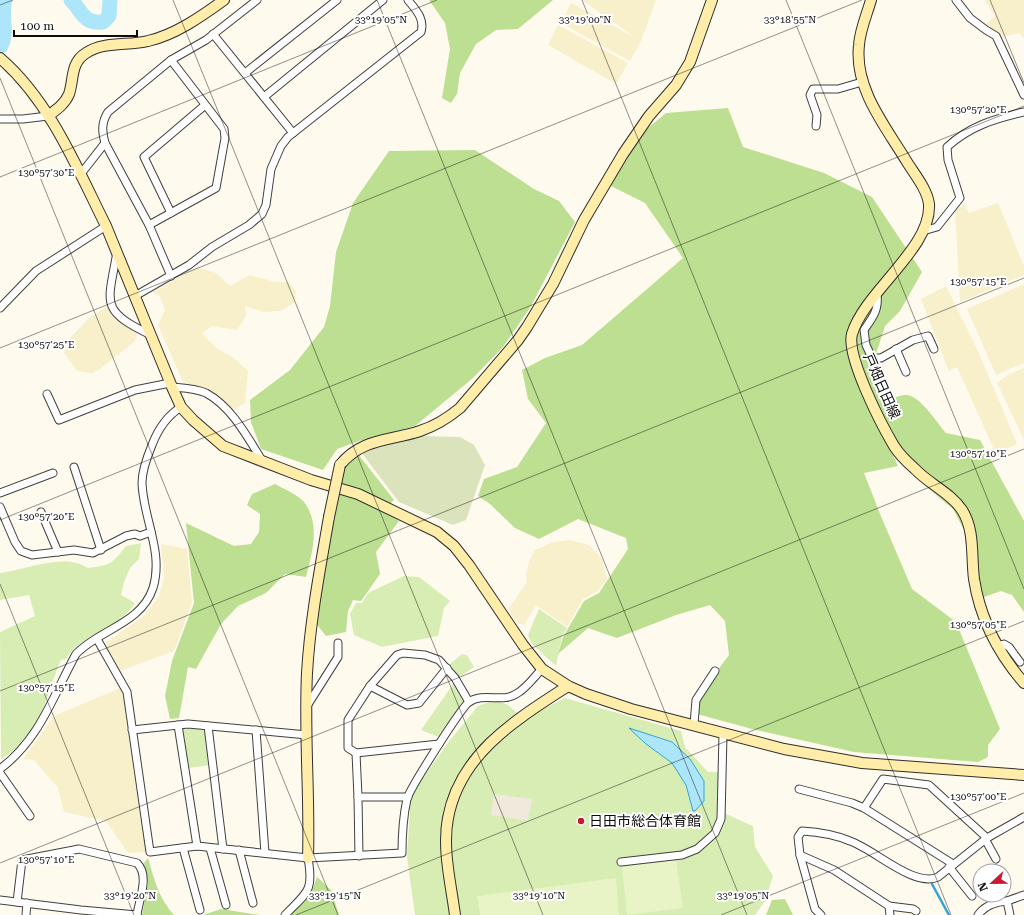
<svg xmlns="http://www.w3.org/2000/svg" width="1024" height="915" font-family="'Roboto Serif','Noto Sans JP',serif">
<rect width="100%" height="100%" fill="#fffaee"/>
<g fill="#f8f0cb">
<polygon points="582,0 656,0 641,41 630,61 561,23 571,3 636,38"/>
<polygon points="985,0 1024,0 1024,39 1020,33 1001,37 986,24 995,16"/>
<polygon points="558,25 628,63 616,84 548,45"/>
<polygon points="998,203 1024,266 1024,275 960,302 955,209 965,205 969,213"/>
<polygon points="197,267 216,273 230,286 250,275 275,282 289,282 296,292 295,302 281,311 263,312 245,306 246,316 237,330 212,326 202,333 216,348 233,357 248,371 245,403 232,411 207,390 183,382 158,325 165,310 160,297 153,292"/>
<polygon points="1024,284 1024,363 996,375 967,309"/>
<polygon points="946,286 978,351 1017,444 996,454 957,367 949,371 921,299"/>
<polygon points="108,306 115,319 137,333 135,341 99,370 92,373 77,371 64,353 70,338 90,317"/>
<polygon points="1024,368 1024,440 997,383 1009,374"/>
<polygon points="570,540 589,545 602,559 607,579 598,591 583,599 567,627 536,605 524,625 517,623 508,609 527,582 526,574 530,559 535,550 553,542"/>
<polygon points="161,544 187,549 192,602 174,651 120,671 105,643 144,616 159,596 164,578"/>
<polygon points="120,688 124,694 147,852 128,853 106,821 64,812 58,788 34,760 23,759 54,716"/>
</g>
<g fill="#d7edb4">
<path d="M141 543 139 559 130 568 124 582 121 595 135 603C118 628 99 629 78 645 73 648 69 655 66 659L61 660C43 701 44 733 1 759L0 632 35 616 29 595 0 600V573C26 570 64 552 88 568 111 565 112 564 126 546Z"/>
<polygon points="404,576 419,577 450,601 444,608 438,636 382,647 354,635 350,614 356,603 362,603 368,593"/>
<polygon points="539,609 567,628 562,636 556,666 532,644 528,635"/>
<polygon points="462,654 467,655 474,667 458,678 450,664"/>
<polygon points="454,683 466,703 441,738 421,730"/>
<polygon points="565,698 681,731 685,747 708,772 724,772 726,814 753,826 755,847 773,876 765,901 755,915 415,915 407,857 411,795 447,744 478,706 495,700 508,705 524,719"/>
<polygon points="198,727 205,729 210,765 189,768 183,729"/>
</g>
<g fill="#bcdf91">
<polygon points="429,0 553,0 518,29 496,30 476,44 460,73 457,94 451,103 442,98 450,49 445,23"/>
<path d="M728 108 743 147 824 173 872 197 922 272 900 311 885 326 872 366 891 399C896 397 901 395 906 395 920 395 937 423 946 433L980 440 1024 521V612L1012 595 1001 591 981 598 969 571 964 530 953 509 924 485 897 456 874 417 898 466 864 473 880 514 912 589 956 622 1000 729 988 745V757L978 762 854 752 752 729 697 714C700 690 715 674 729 655L725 621 710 605 676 615 617 638 588 628 558 654 563 637 584 601 599 593 628 549 626 538 578 519 539 539 515 528 490 504 478 496 484 479 517 467 546 423 528 399 522 370 545 358 582 345 683 258 645 203 609 185 642 133 666 113Z"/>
<polygon points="475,150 534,189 559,201 575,222 530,308 503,347 473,378 415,426 359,441 337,449 323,470 261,449 251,422 250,400 290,370 324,327 330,306 336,252 353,203 389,151"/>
<polygon points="358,454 394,500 390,504 362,490 341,483 345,466"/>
<path d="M275 484C282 488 300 496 304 502 321 524 312 553 306 577L285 574 266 593 238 606 221 624 196 669 188 667 179 718 170 719 165 696 172 661 194 603 186 523 234 546 251 544 259 532 260 514 247 505 252 494Z"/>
<polygon points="338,492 360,498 399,521 376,552 380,574 361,601 353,600 348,611 346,632 326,636 315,622"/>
<path d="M148 858C154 879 159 899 174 915H142L148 884 144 863Z"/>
<polygon points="317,877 331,890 339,915 291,915 311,893"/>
<polygon points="785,899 793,915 766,915 772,900"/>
<polygon points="221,909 260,915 203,915"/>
</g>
<polygon fill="#dae3bc" points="419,436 460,437 474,445 485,465 466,520 453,525 399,502 361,452"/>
<g fill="#e8f3c6">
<polygon points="676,858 683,908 627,915 622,867"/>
<polygon points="616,878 619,915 480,915 477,896"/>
</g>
<polygon fill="#f0e9dc" points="494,794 532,799 528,821 491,815"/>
<polygon fill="#ade5fb" stroke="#2ea5d9" points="629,728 672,742 690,759 704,781 704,801 695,811 693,811 686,785 672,763 646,744"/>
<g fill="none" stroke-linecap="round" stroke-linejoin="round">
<polyline stroke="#2ea5d9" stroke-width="2.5" points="932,884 949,915"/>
<g stroke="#ade5fb" stroke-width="15">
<path d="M71 0C83 12 83 24 103 22L109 16 110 0"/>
<path d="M0 47C9 34 0 14 5 0"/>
</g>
<g stroke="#404040" stroke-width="9">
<g id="street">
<polyline points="956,0 970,18 986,30 996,36 1024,95"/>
<polyline points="213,34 293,133"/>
<polyline points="245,73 337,0"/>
<polyline points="264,97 383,0"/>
<polyline points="0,119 23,119 48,116"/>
<polyline points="816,126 817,115 810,95 813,89 838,89 862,82"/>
<polyline points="80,175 105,143"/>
<polyline points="171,213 144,157 204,106"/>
<polyline points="149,225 216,188 225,138 224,129 171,60"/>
<path d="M923 231 937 227 960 198 948 160 947 147C970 126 994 119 1024 112"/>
<path d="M117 252C108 304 99 310 151 335"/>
<path d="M171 276 149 225 105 143C102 132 101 123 108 112L171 60 206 40 257 0"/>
<path d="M877 294C879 310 873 317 864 330L866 345 872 358H881L913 340 928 336 934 349"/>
<path d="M135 296 189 265 212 247 249 225 262 214 266 205 271 169 281 146 288 137 421 32C425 19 416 10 408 0"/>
<polyline points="0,308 36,271 106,226"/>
<polyline points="896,349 906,372"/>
<path d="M172 387C183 388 195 388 206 393 232 407 248 438 263 462"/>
<polyline points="47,394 59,420 135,390 170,383"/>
<polyline points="74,467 101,550"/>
<polyline points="0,493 53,473"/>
<polyline points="0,507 15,542 21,551 32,555 74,550 93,553 126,536 135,534 140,536 151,532"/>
<polyline points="41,512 58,552"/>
<path d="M97 639 127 692 150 852 197 846 308 858 402 853C402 835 403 817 407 799 410 788 461 708 469 702 483 692 503 703 516 694 526 689 534 677 542 669"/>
<polyline points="998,646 1004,644 1009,647 1020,662"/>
<polyline points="370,686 407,705 419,703 447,668"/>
<polyline points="307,706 338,657 338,643"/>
<polyline points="694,724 696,700 715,671"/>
<polyline points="178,725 197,846"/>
<polyline points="208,726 223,849"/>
<polyline points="132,730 188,724 307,735"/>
<polyline points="256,730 265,853"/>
<polyline points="439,744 356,753 348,748 348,720 370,686 397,655 403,653 425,655 439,660 455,678 469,702"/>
<polyline points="356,753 358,797 359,856"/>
<path d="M0 769C40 739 53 696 76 654 100 629 141 624 153 588 164 552 143 518 142 483 142 470 147 457 152 445 158 429 167 416 181 407"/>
<polyline points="0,773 30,816"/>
<polyline points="799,789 852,803 864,808 953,864"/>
<polyline points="358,797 408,797"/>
<polyline points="864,808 883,779 929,785 987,838"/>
<polyline points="985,839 996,859"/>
<polyline points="183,848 200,910"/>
<polyline points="210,848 226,905"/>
<polyline points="239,850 253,903"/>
<polyline points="800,855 834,870 889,906 913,909 916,911"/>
<polyline points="621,862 682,855 697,849 715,833 721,819 723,734"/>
<polyline points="949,867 972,896"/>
<polyline points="0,900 81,910 137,915"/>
<path d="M17 902 22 860 79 849 137 863C150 876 139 899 137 915"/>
<polyline points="889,906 890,915"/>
<polyline points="26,915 27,903"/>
<path d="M285 915C307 892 314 892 308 858"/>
<path d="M821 915 815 909 800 855 798 837 802 831C818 832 836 835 850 841 874 849 914 888 938 877L987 838 1024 817"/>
<path d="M978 915C985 905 995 902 1007 901"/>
<polyline points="1010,915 1007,901 1024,895"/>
</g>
</g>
<g stroke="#2f2f2f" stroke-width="12">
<g id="secondary">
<path d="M871 0C867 14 860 30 859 45 854 89 886 127 907 162 915 175 927 189 929 204 932 248 865 291 852 334 846 356 881 424 894 446 899 454 907 462 915 469 929 484 951 493 962 510 975 530 971 556 974 579 980 618 998 653 1024 683"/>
<path d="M0 58C50 101 77 168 106 226L172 387 181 407 193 420 223 446 311 480 358 494 437 532 454 546 469 565 523 645 542 669 568 686 586 694 631 709 784 749 862 763 1024 775"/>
<path d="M48 116C56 110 65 104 69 94 74 80 70 63 86 53 104 41 128 46 148 41 175 35 202 16 224 0"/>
<path d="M340 465C362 438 390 441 420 431 435 426 448 418 460 408L518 340 527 327 553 284 584 220 623 154 649 116 676 85 690 62 712 0"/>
<path d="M308 858C310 796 304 735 307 673 310 621 320 569 329 517"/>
<path d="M455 915C451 884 442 849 448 818 460 753 517 719 568 686"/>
</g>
</g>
<use href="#street" stroke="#fff" stroke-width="7"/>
<use href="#secondary" stroke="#ffeda9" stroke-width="10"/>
<g stroke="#2f2f2f" stroke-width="12" stroke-linecap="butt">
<polyline id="secondary-bridge" points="329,517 340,465"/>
</g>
<use href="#secondary-bridge" stroke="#ffeda9" stroke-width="10"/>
</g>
<path fill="none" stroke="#0d0d0d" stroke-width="1" stroke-opacity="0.45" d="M173 0 543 915M377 0 747 915M582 0 951 915M786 0 1024 589M990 0 1024 83M0 5 13 0M0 78 338 915M0 177 437 0M0 348 862 0M0 520 1024 106M0 584 134 915M0 691 1024 278M0 863 1024 449M296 915 1024 621M721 915 1024 793"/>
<circle fill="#ca1932" stroke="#fff" stroke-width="1.5" cx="581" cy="821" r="4"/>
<g text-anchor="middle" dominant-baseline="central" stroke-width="4" stroke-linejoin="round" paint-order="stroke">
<g font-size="14" fill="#0d0d0d" stroke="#fff">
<text transform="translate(882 386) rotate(66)">戸畑日田線</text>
</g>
<g font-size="14" fill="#0d0d0d" stroke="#fff" text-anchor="start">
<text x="589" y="821">日田市総合体育館</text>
</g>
</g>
<g font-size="10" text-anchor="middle" fill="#0d0d0d" stroke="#fff" stroke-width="4" stroke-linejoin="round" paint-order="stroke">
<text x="381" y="23">33°19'05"N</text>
<text x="585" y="23">33°19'00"N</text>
<text x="790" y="23">33°18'55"N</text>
<text x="978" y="113">130°57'20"E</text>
<text x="46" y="176">130°57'30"E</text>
<text x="978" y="285">130°57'15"E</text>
<text x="46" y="348">130°57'25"E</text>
<text x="978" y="457">130°57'10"E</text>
<text x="46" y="520">130°57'20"E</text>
<text x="978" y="628">130°57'05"E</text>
<text x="46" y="691">130°57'15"E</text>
<text x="978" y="800">130°57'00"E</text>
<text x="46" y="863">130°57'10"E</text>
<text x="130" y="899">33°19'20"N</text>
<text x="335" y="899">33°19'15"N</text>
<text x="539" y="899">33°19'10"N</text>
<text x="743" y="899">33°19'05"N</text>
</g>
<g transform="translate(992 883) rotate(248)"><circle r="19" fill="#ffffff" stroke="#9e9e9e"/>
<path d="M0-3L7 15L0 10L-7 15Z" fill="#ca1932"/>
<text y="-6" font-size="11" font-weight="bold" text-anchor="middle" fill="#0d0d0d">N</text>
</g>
<path d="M14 30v6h123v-6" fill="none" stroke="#0d0d0d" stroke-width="2"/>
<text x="20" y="30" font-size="12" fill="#0d0d0d" stroke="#ffffff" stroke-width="3" paint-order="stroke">100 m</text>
</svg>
